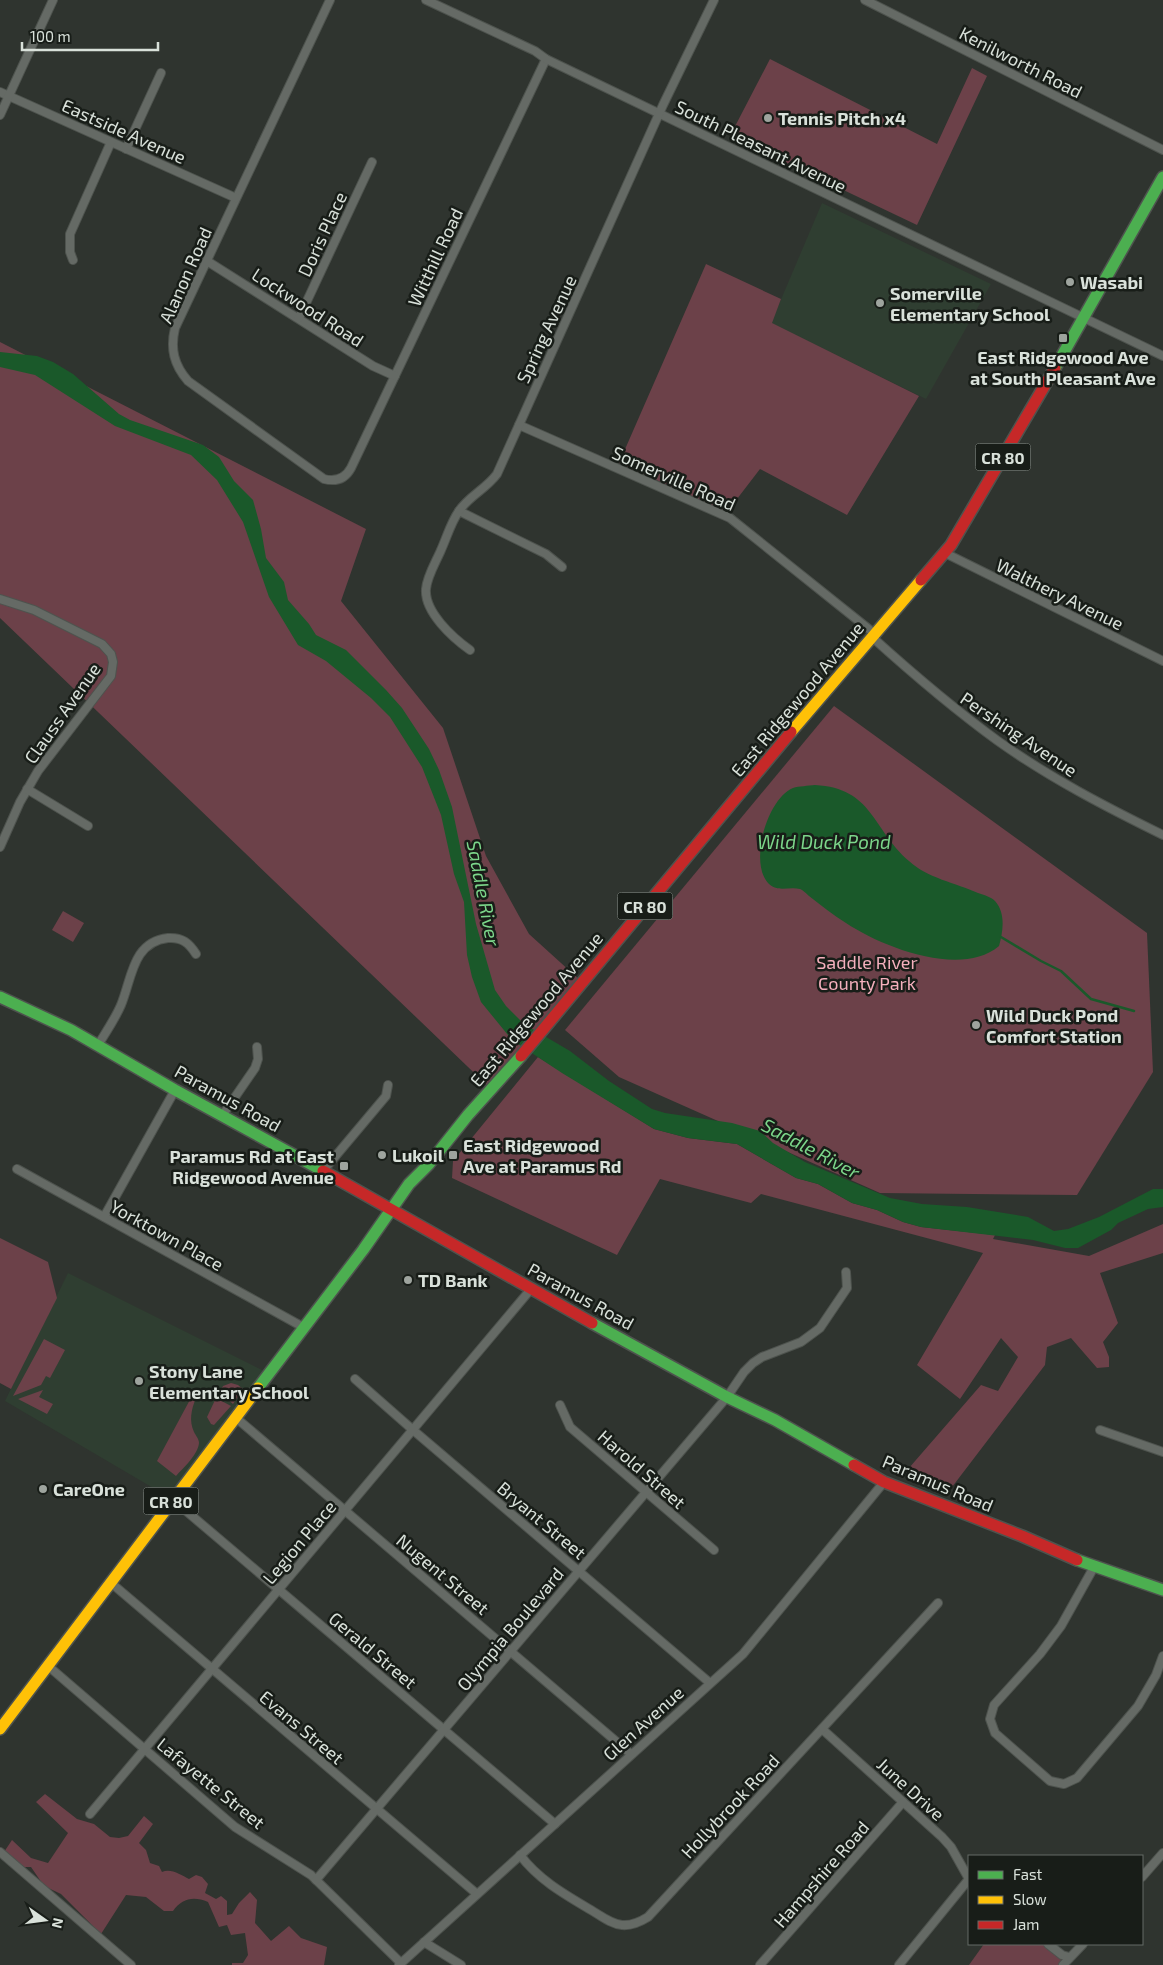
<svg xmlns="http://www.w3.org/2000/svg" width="1163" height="1965" font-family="'Exo 2',sans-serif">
<rect width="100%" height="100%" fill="#2f342f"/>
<g fill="#2f3e31">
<polygon points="822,203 991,284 926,399 771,323"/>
<polygon points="68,1273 268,1373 172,1499 5,1401"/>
</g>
<g fill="#6c4149">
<polygon points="770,59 937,144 972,68 987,76 917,225 730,136"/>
<polygon points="706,264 781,299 772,323 919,396 847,515 760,469 727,512 619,463"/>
<polygon points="0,342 366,529 341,601 443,728 486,856 529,934 582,982 492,1090 0,618"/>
<polygon points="834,706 1147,933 1153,1072 1077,1195 880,1193 619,1077 565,1030"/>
<polygon points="63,911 84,923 73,942 52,930"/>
<polygon points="538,1057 654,1129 688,1138 737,1144 796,1178 818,1184 852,1203 877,1210 903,1222 921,1227 995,1235 993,1239 1089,1256 1163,1224 1163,1253 1100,1273 1118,1323 1103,1342 1109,1357 1109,1367 1097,1368 1071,1338 1047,1347 1045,1365 949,1491 909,1468 981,1385 998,1391 1018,1357 1001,1338 960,1399 917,1365 983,1253 761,1194 751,1203 660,1179 617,1255 452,1178 453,1161"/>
<polygon points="0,1238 48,1262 57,1298 11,1389 0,1383"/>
<polygon points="44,1339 65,1350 50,1378 46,1376 41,1385 13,1396"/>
<polygon points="231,1383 238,1385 243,1389 233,1404 224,1396 219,1394 223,1386"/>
<polygon points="43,1390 39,1397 53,1404 47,1414 18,1399"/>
<path d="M192 1396 196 1398C191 1410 189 1421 194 1432 196 1436 199 1439 199 1443 198 1455 183 1468 176 1476L157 1461Z"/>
<polygon points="216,1398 231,1406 214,1425 211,1424 207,1417"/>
<path d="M45 1794 77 1819 94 1824 110 1837 119 1838 128 1836 144 1816 153 1824 139 1843 146 1850 150 1863 159 1866 162 1872C171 1868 181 1875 189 1879L196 1875 202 1877 208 1884 205 1893 216 1899 221 1896 227 1901V1915L232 1914 239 1903 250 1892 257 1900 255 1923 271 1941 289 1926 301 1938 327 1947 324 1965H232V1963H243L248 1955 245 1933 231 1935 227 1925 219 1927 208 1902C194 1896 182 1898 173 1911H164L146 1897 126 1895 101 1934 61 1894 44 1886 31 1867H23L4 1852 12 1840 31 1858 48 1863 68 1833 36 1802Z"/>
<polygon points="984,1944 1048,1944 1069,1957 1063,1965 969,1965"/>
</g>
<g fill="#1a592a">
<polygon points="0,352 37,356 53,362 73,374 119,414 130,420 203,445 219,457 234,481 253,500 261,529 266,558 284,582 288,600 309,624 316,635 346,650 386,690 402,708 429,749 439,770 452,807 476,924 495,990 506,1006 524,1024 570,1051 609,1081 652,1109 665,1113 732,1123 760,1131 773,1143 805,1162 890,1198 922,1204 967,1207 1028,1217 1054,1231 1068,1229 1099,1217 1153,1189 1163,1189 1163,1207 1148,1209 1118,1223 1111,1230 1078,1248 1065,1248 1033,1240 921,1227 903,1222 877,1210 852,1203 818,1184 796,1178 737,1144 688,1138 654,1129 562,1073 512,1040 481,1002 472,977 467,955 464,902 454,874 441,815 422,767 390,717 371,698 326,661 298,645 269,597 243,522 217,480 191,455 115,426 35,375 0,367"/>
<path d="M815 785C873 788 872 829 909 861 927 878 956 883 978 893 984 895 991 897 995 901 1006 913 1003 932 999 946 961 978 882 947 846 923 833 915 821 905 809 896 807 894 803 890 800 889 789 886 777 893 768 883 749 862 767 799 793 788 799 786 808 786 815 785Z"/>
</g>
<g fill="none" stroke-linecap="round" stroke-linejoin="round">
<polyline stroke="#1a592a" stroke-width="2.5" points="1001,937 1041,961 1061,971 1091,999 1134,1011"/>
<g stroke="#4e534e" stroke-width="10">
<g id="street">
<path d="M330 0 175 328C170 349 174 365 188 381L324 479C336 482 345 479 351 468L546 59"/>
<polyline points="426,0 535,51 546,59 1163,356"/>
<polyline points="865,0 1163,150"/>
<polyline points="0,92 236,198"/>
<polyline points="0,115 53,0"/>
<polyline points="126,149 161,73"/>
<polyline points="73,260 70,252 70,234 111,142"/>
<polyline points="207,261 373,366 395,376"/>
<polyline points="299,318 372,162"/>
<polyline points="519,425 730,518 875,634"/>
<polyline points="459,511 546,554 562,567"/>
<polyline points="945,553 1163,661"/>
<polyline points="0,599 34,610 102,644 111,654 113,662 111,676 38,771 20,802 0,847"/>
<path d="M872 637C913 674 954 709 998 741 1050 778 1106 807 1163 835"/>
<path d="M470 650C453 638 424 612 426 589 427 576 436 562 441 550 447 537 451 522 459 511 469 496 486 489 497 474L663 105 714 0"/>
<polyline points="27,789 88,826"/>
<path d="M98 1045C106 1032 115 1019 121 1005 132 979 132 942 168 938 182 937 189 943 196 954"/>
<polyline points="222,1116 255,1068 258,1059 257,1047"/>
<polyline points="17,1169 303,1327"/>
<polyline points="323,1171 386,1096 388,1085"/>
<polyline points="104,1217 175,1090"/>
<polyline points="355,1379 413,1430 710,1683"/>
<polyline points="560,1405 570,1427 714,1550"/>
<polyline points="235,1417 631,1754"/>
<polyline points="1100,1430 1163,1452"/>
<polyline points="172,1499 555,1824"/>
<polyline points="1094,1567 1061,1626 1040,1654 994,1705 990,1719 995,1733 1050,1781 1064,1784 1077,1778 1138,1706 1156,1675 1163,1656"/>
<polyline points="110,1582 477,1894"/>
<polyline points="47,1665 235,1827 311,1875 401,1963"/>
<polyline points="822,1729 942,1837 951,1847 969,1879 899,1965"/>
<polyline points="90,1814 531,1289"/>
<polyline points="0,1852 131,1965"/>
<path d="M520 1855C539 1880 564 1894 591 1910 601 1916 611 1924 622 1925 632 1926 640 1922 648 1917L938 1603"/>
<polyline points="1142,1877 1163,1853"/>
<polyline points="316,1880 727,1397 744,1372 753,1363 762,1357 801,1342 820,1328 847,1288 846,1272"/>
<polyline points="424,1942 461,1965"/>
<polyline points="1048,1944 1062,1955 1069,1957"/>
<polyline points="399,1965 743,1654 884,1482"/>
<polyline points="760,1965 903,1802"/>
<polyline points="1063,1965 1083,1944"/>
</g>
</g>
<g stroke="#4e534e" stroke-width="14">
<g id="fast">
<polyline points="1055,368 1163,177"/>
<polyline points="0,997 71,1030 175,1090 323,1171"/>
<polyline points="592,1323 727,1397 775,1420 854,1465"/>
<polyline points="258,1388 363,1250 409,1184 429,1164 468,1115 521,1056"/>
<polyline points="1077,1560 1163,1590"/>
</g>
</g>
<g stroke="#4e534e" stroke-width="14">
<g id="slow">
<polyline points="791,732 921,580"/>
<polyline points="0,1729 258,1388"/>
</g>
</g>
<g stroke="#4e534e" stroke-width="14">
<g id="jam">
<polyline points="921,580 951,545 1055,368"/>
<polyline points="521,1056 791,732"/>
<polyline points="323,1171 592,1323"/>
<polyline points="854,1465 884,1482 1022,1536 1077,1560"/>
</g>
</g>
<use href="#street" stroke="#656a65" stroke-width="8"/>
<use href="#fast" stroke="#4caf50" stroke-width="11"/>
<use href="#slow" stroke="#ffc107" stroke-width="11"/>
<use href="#jam" stroke="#c62828" stroke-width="11"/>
</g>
<g fill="#9ea49e" stroke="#181d18" stroke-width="2">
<circle cx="768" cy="118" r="5"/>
<circle cx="1070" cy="282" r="5"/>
<circle cx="880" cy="303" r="5"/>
<rect x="1058" y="333" width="10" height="10" rx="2.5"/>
<circle cx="976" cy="1025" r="5"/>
<circle cx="382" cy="1155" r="5"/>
<rect x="448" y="1150" width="10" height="10" rx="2.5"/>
<rect x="339" y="1161" width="10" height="10" rx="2.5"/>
<circle cx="408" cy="1280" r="5"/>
<circle cx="139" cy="1381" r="5"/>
<circle cx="43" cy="1489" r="5"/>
</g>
<g text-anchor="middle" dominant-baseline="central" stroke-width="5" stroke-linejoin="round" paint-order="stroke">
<g fill="#181d18" stroke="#9fa6a0" stroke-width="1">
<rect x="975.5" y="443.5" width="55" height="27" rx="4"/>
<rect x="617.5" y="892.5" width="55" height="27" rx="4"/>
<rect x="143.5" y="1487.5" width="55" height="27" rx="4"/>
</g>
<g font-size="16" font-weight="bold" fill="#d9e1da">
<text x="1003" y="457">CR 80</text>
<text x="645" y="906">CR 80</text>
<text x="171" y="1501">CR 80</text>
</g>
<g font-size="18" fill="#d9e1da" stroke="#181d18">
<text transform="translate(1021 62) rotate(27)">Kenilworth Road</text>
<text transform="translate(124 131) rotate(24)">Eastside Avenue</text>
<text transform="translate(761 146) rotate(26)">South Pleasant Avenue</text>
<text transform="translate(322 234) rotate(-65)">Doris Place</text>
<text transform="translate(435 257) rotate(-65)">Witthill Road</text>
<text transform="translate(185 275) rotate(-66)">Alanon Road</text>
<text transform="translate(308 307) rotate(33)">Lockwood Road</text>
<text transform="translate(546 329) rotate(-65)">Spring Avenue</text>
<text transform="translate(674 478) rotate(24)">Somerville Road</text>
<text transform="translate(1060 594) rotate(26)">Walthery Avenue</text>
<text transform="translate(797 699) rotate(-50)">East Ridgewood Avenue</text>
<text transform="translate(62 713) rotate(-55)">Clauss Avenue</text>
<text transform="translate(1019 734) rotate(34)">Pershing Avenue</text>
<text transform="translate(536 1009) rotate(-50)">East Ridgewood Avenue</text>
<text transform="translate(228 1098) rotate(29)">Paramus Road</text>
<text transform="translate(167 1235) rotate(29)">Yorktown Place</text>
<text transform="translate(581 1296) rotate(29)">Paramus Road</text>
<text transform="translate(642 1469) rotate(41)">Harold Street</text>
<text transform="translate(938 1483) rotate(23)">Paramus Road</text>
<text transform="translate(542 1520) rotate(40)">Bryant Street</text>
<text transform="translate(299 1542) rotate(-50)">Legion Place</text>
<text transform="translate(443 1574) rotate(40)">Nugent Street</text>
<text transform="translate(510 1629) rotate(-50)">Olympia Boulevard</text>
<text transform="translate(373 1650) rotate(40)">Gerald Street</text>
<text transform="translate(643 1723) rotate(-42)">Glen Avenue</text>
<text transform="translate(302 1727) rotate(40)">Evans Street</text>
<text transform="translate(211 1783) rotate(39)">Lafayette Street</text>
<text transform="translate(911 1789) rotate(42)">June Drive</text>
<text transform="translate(730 1806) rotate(-47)">Hollybrook Road</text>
<text transform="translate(821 1874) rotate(-49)">Hampshire Road</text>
</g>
<g font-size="18" font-weight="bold" fill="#d9e1da" stroke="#181d18" text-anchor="start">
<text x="778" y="118">Tennis Pitch x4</text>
<text x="1080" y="282">Wasabi</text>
<text x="890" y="293">Somerville<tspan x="890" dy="21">Elementary School</tspan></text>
<text x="1063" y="357" text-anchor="middle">East Ridgewood Ave<tspan x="1063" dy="21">at South Pleasant Ave</tspan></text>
<text x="986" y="1015">Wild Duck Pond<tspan x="986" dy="21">Comfort Station</tspan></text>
<text x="463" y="1145">East Ridgewood<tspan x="463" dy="21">Ave at Paramus Rd</tspan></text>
<text x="392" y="1155">Lukoil</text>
<text x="334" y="1156" text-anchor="end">Paramus Rd at East<tspan x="334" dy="21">Ridgewood Avenue</tspan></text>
<text x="418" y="1280">TD Bank</text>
<text x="149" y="1371">Stony Lane<tspan x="149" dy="21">Elementary School</tspan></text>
<text x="53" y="1489">CareOne</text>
</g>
<g font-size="18" fill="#f5b0bd" stroke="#181d18">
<text x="867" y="962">Saddle River<tspan x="867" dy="21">County Park</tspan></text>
</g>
<g font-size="19" font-style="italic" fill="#7cd68a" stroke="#181d18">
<text x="824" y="841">Wild Duck Pond</text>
<text transform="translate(484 893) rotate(79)">Saddle River</text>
<text transform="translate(811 1148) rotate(28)">Saddle River</text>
</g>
</g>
<rect x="968" y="1855" width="175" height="90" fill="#181d18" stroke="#656b66"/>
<rect x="978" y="1871" width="25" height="8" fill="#4caf50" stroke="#656b66"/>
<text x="1013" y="1880" font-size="15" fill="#d9e1da">Fast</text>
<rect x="978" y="1896" width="25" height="8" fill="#ffc107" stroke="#656b66"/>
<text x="1013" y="1905" font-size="15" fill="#d9e1da">Slow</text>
<rect x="978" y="1921" width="25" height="8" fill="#c62828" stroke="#656b66"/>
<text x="1013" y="1930" font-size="15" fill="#d9e1da">Jam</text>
<g transform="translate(45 1920) rotate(104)" stroke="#181d18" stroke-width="4" paint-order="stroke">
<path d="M0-4L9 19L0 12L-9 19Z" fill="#d9e1da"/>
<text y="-8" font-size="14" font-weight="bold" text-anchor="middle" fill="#d9e1da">N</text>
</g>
<path d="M22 42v8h136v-8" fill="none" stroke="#d9e1da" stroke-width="2.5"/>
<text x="30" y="42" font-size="15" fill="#d9e1da" stroke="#181d18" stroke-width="4" paint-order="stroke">100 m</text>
</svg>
